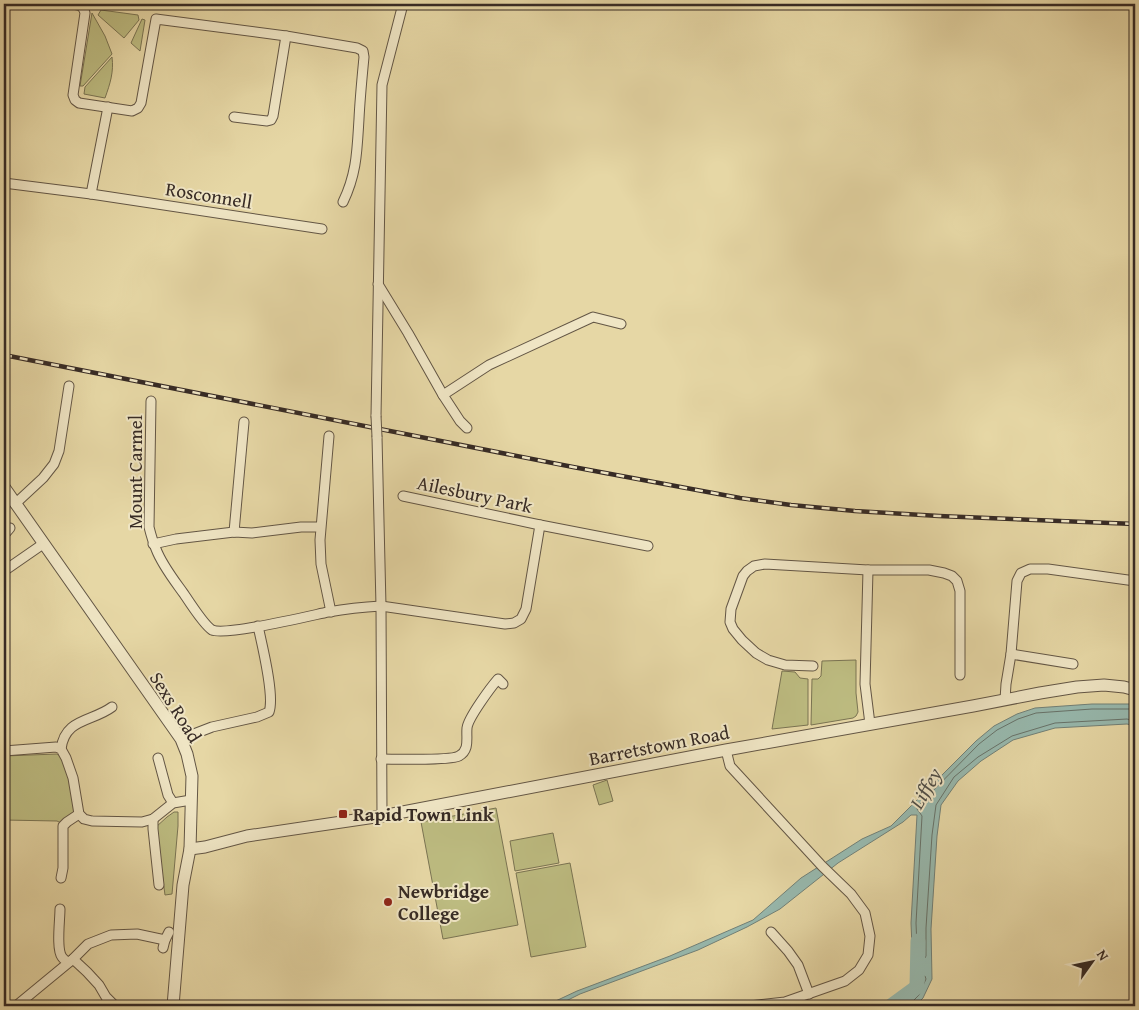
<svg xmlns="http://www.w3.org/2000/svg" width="1139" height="1010" font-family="'Gentium Book Plus',serif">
<rect width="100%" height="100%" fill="#e6d7a5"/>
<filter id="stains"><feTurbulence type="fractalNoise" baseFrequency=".004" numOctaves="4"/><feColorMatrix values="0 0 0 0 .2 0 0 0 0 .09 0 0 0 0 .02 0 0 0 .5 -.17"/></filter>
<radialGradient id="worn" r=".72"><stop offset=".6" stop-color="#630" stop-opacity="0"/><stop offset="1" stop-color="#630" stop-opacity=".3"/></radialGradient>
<g fill="#bdbc81" stroke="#7a7453">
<polygon points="101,10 138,15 139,20 124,38 98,15"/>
<polygon points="92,13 105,36 112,54 83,86 80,86"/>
<polygon points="142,19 145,20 140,51 131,43"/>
<path d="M112 57C114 72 110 84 105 98L84 94 85 87Z"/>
<polygon points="856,660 856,693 858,712 856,716 853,718 811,725 812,679 818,679 821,676 822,661"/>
<polygon points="782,671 795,672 800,678 808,679 808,725 772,729"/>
<path d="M57 754 61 756 65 761 76 810C73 814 66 818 61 823L57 821 4 820V756Z"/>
<polygon points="607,780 613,801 599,805 593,785"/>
<polygon points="496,808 518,925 443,939 421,822"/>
<polygon points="174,812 178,812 178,826 172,894 165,895 156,827 167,817"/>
<polygon points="553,833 559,863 515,871 510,841"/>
<polygon points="570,863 586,947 531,957 516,873"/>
</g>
<polygon fill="#97b8ad" stroke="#718077" points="1092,704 1133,704 1135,705 1135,726 1127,724 1055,728 1013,740 981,761 958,781 941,805 937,836 931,929 932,979 923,998 915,1006 887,1006 905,991 920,970 919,963 912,948 911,923 917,815 911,815 903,822 838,863 780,909 747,927 698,950 580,994 556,1006 545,1006 577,991 670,956 753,920 801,878 862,839 891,826 976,741 994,726 1017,714 1035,708"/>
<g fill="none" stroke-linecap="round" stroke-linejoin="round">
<g stroke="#677269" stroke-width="1">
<polyline points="1135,709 1092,709 1036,713 1018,719 997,730 979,744 917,807 917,809 920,813 922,816 916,923 917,947 922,957 925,958 926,956 926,928 932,835 936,805 954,777 978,757 1012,736 1055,723 1127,719 1135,721"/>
<polyline points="895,1006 909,994 922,976 925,976 926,979 919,995 912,1002 912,1006"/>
</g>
<polyline stroke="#97b8ad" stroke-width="15" points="891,1006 917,987 918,941"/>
<g stroke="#635645" stroke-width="11">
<g id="minor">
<path d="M72 4C79 5 83 5 85 13L73 95 75 100 79 103 132 111 138 108 141 103 156 19 286 36 357 48 363 51 364 57C362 78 360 98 359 119 357 150 357 173 343 202"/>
<polyline points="234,117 267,121 271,120 273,116 286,36"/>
<polyline points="4,183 91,194 322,229"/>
<polyline points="91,194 108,107"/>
<polyline points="378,284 408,333 443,395"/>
<path d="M151 401 149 527C151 535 153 542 156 549 162 565 174 580 184 594 190 603 204 625 212 630 226 636 309 616 328 612 345 609 363 607 381 606L505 624 514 623 521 619 526 609 540 525"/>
<polyline points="376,416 382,85 403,4"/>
<polyline points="467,428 460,421 443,395 489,365 593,317 621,324"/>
<polyline points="329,436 320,540 321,564 331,612"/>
<polyline points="377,437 381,606 382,816"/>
<polyline points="403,496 540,525 648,546"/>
<polyline points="15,504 43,478 54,464 59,451 69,386"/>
<polyline points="234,532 244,422"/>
<polyline points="4,535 10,528"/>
<polyline points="153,544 176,539 234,532 252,533 301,527 320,527"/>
<polyline points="868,570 865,684 870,724"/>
<polyline points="4,571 43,544"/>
<polyline points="1011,654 1073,664"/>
<polyline points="813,666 785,665 768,660 756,653 742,640 733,629 730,622 731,609 743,576 747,571 754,566 765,564 868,570 929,570 944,573 952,576 957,581 960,591 960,675"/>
<polyline points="1005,700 1006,684 1011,654 1017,581 1021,573 1030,569 1048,569 1135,581"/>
<path d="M181 739 212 727 257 717 269 712C275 696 262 645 258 626"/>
<path d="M61 749C65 718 92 722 112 707"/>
<polyline points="726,750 730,766 822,866 851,894 865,913 870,936 868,955 859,970 845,981 785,1002 750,1006"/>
<polyline points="4,751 56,747 61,749 66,758 73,778 79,814 84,819 92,821 142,822 153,819 173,803 191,800"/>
<polyline points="158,758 168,795 173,803"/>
<path d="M381 759C395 759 450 761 459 756 470 750 466 738 467 728 468 718 491 687 498 679L503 684"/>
<polyline points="153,819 153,829 159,885"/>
<polyline points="61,878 63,868 63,826 67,822 79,814"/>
<path d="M60 909C60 920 56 949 62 957 64 960 66 961 69 962"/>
<polyline points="771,932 788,951 798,965 809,994"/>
<polyline points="163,948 165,940 169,932"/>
<polyline points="73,959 87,972 99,985 106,997 115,1006"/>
<polyline points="4,1003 7,1006"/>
<polyline points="16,1006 73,959 88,944 111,935 137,934 165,940"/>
</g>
</g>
<g stroke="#635645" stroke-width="13">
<g id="tertiary">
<polyline points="4,487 181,739 187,754 192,776 190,849 183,885 173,1006"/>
<polyline points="190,849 205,847 247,836 382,816 726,750 973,706 1040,693 1077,687 1104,685 1124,687 1135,690"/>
</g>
</g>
<use href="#minor" stroke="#efe5c4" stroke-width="9"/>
<use href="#tertiary" stroke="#efe5c4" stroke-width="11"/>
<g stroke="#372b25" stroke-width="4.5">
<polyline id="rail" points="4,355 573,467 740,498 791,505 855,511 939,516 1135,524"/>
</g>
<use href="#rail" stroke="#efe5c4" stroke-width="2.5" stroke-dasharray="8" stroke-linecap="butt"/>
<g stroke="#635645" stroke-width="11" stroke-linecap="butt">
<polyline id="minor-bridge" points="376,416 377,437"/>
</g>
<use href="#minor-bridge" stroke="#efe5c4" stroke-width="9"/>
</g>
<g fill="#8f2418" stroke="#efe5c4" stroke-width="2">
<rect x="338" y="809" width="10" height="10" rx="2.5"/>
<circle cx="388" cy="902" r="5"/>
</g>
<g text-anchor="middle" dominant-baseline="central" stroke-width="4" stroke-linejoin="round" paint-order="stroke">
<g font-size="19" fill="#372b25" stroke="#efe5c4">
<text transform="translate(209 195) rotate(9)">Rosconnell</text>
<text transform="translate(135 472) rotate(-90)">Mount Carmel</text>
<text transform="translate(475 494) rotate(12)">Ailesbury Park</text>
<text transform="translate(176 707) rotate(58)">Sexs Road</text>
<text transform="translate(659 745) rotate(-11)">Barretstown Road</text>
</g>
<g font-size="19" font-weight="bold" fill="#372b25" stroke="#efe5c4" text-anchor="start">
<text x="353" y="814">Rapid Town Link</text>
<text x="398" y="891">Newbridge<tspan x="398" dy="22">College</tspan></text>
</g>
<g font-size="20" font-style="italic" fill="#4f4e47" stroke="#efe5c4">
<text transform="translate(925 788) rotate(-60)">Liffey</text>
</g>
</g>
<rect width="1139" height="1010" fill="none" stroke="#e6d7a5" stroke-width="20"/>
<rect x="5" y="5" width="1129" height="1000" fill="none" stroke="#372b25" stroke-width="2.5"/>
<rect x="10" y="10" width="1119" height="990" fill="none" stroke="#372b25"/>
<g transform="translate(1092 962) rotate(57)" stroke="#efe5c4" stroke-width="4" paint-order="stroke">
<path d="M0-4L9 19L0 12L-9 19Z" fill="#372b25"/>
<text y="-8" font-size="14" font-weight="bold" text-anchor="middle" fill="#372b25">N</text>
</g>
<rect width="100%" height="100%" filter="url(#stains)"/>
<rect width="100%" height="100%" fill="url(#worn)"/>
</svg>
